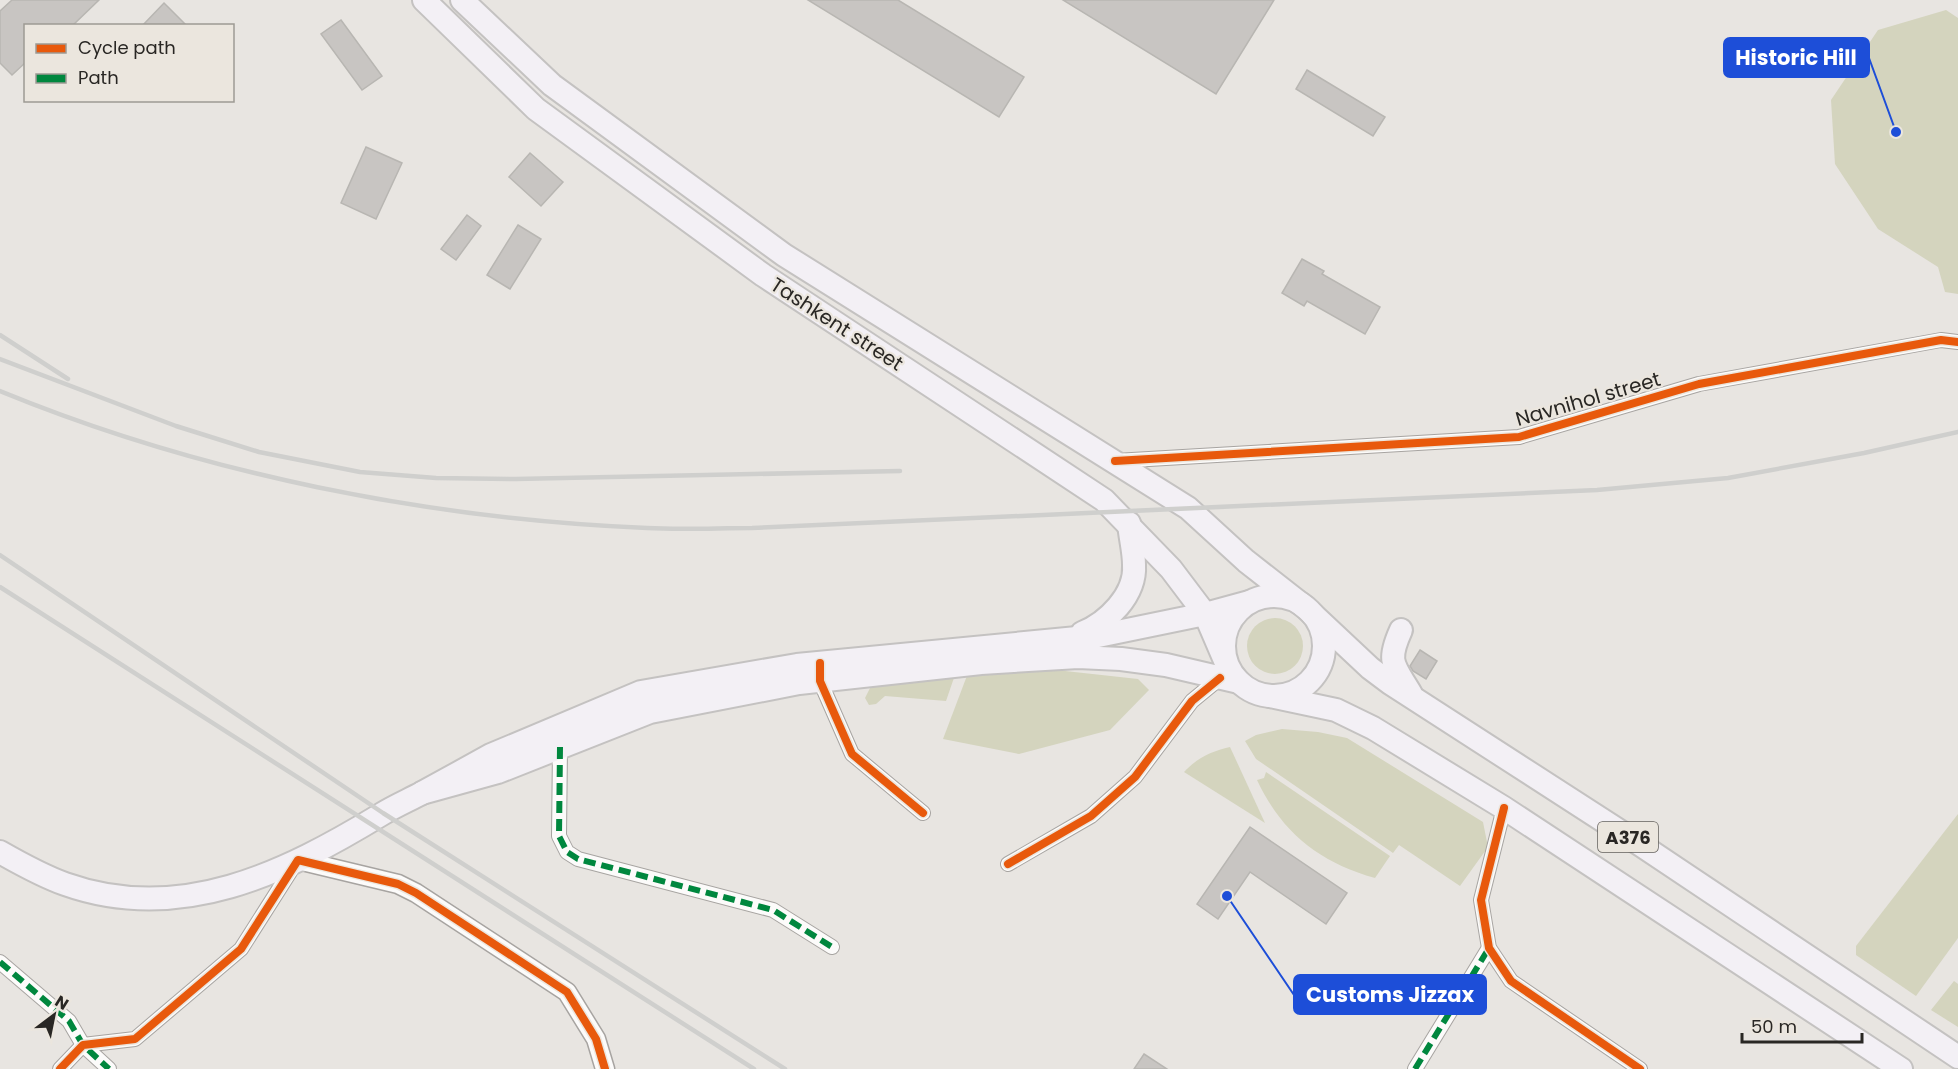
<svg xmlns="http://www.w3.org/2000/svg" width="1958" height="1069" font-family="Poppins,sans-serif">
<rect width="100%" height="100%" fill="#e8e5e1"/>
<g fill="#d4d4be">
<polygon points="1946,10 1958,18 1958,294 1945,292 1938,267 1878,229 1835,164 1831,100 1878,30"/>
<circle cx="1275" cy="646" r="28"/>
<polygon points="1056,670 1138,679 1149,690 1110,730 1019,754 943,739 968,673"/>
<polygon points="956,672 946,701 885,696 876,704 869,705 865,698 872,684"/>
<polygon points="1282,729 1318,732 1347,738 1483,822 1488,847 1460,886 1399,845 1393,853 1256,759 1245,741 1256,735"/>
<path d="M1230 747 1265 823 1184 772C1197 758 1212 751 1230 747Z"/>
<path d="M1266 772 1390 856 1375 878C1319 862 1282 833 1257 780L1264 778Z"/>
<polygon points="1958,814 1958,938 1916,996 1856,955 1856,946"/>
<polygon points="1954,981 1958,984 1958,1027 1931,1010"/>
</g>
<g fill="#c8c5c2" stroke="#b8b6b2" stroke-width="1.5">
<polygon points="12,0 99,0 72,26 26,26 26,62 12,75 0,63 0,11"/>
<polygon points="808,0 898,0 1024,77 999,117"/>
<polygon points="1063,0 1274,0 1216,94"/>
<polygon points="164,3 187,26 142,26"/>
<polygon points="341,20 382,76 362,90 321,34"/>
<polygon points="1307,70 1385,117 1373,136 1296,89"/>
<polygon points="366,147 402,163 376,219 341,203"/>
<polygon points="530,153 563,182 541,206 509,177"/>
<polygon points="467,215 481,226 456,260 441,249"/>
<polygon points="518,225 541,239 510,289 487,275"/>
<polygon points="1302,259 1324,271 1322,274 1380,307 1365,334 1307,301 1304,306 1282,293"/>
<polygon points="1420,650 1437,661 1426,679 1413,671 1410,666"/>
<polygon points="1250,827 1347,893 1326,924 1250,872 1218,919 1197,904"/>
<polygon points="1144,1054 1167,1069 1134,1069"/>
</g>
<g fill="none" stroke-linecap="round" stroke-linejoin="round">
<g stroke="#a7a4a1" stroke-width="16">
<g id="minor">
<polyline points="1115,461 1519,437 1699,384 1941,340 1958,342"/>
<polyline points="820,675 820,681 852,754 923,813"/>
<polyline points="560,747 559,836 567,852 578,859 773,910 832,947"/>
<polyline points="1504,808 1481,900 1489,948 1511,981 1640,1069"/>
<polyline points="1008,864 1091,816 1135,777 1192,701 1220,678"/>
<polyline points="0,962 69,1021 83,1045 109,1069"/>
<polyline points="60,1069 83,1045 135,1039 241,949 295,864"/>
<polyline points="1415,1069 1489,948"/>
</g>
</g>
<g stroke="#a7a4a1" stroke-width="21">
<polyline id="tertiary" points="298,860 398,884 416,893 567,992 596,1039 605,1069"/>
</g>
<g stroke="#c4c2c1" stroke-width="26">
<g id="primary">
<polyline points="424,0 536,109 763,275 1104,500 1171,569 1205,614 1226,663"/>
<polyline points="462,0 552,85 784,255 1188,508 1246,561 1306,608 1370,668 1390,683 1641,845 1958,1057"/>
<circle cx="1274" cy="646" r="50"/>
<path d="M1401 630C1386 663 1394 665 1411 694"/>
<path d="M1082 633C1107 623 1136 595 1134 565 1134 551 1130 537 1129 523"/>
<polyline points="1239,682 1166,665 1121,659 1078,657 981,663 799,683 650,712 498,772 422,793 491,755 641,692 797,665 1098,636 1205,614 1249,602"/>
<polyline points="1270,696 1336,710 1373,728 1504,808 1901,1069"/>
<path d="M0 852C21 864 43 876 65 884 180 925 285 873 382 814 395 806 409 800 422 793"/>
</g>
</g>
<use href="#minor" stroke="#fcfbfa" stroke-width="14"/>
<use href="#tertiary" stroke="#fcfbfa" stroke-width="18"/>
<use href="#primary" stroke="#f3f0f5" stroke-width="22"/>
<g stroke="#cfcfcd" stroke-width="4.5">
<polyline points="0,335 68,379"/>
<polyline points="0,359 176,426 259,452 360,472 436,478 516,479 900,471"/>
<path d="M0 391C202 474 429 519 647 528 682 530 717 528 752 528L1597 490 1728 478 1864 453 1958 432"/>
<polyline points="0,555 383,813 785,1069"/>
<polyline points="0,587 754,1069"/>
</g>
<g stroke="#00873e" stroke-width="6" stroke-dasharray="12 6" stroke-linecap="butt">
<polyline points="560,747 559,836 567,852 578,859 773,910 832,947"/>
<polyline points="0,962 69,1021 83,1045 109,1069"/>
<polyline points="1415,1069 1489,948"/>
</g>
<g stroke="#ebe6de" stroke-width="11">
<g id="cycleway">
<polyline points="1115,461 1519,437 1699,384 1941,340 1958,342"/>
<polyline points="820,663 820,681 852,754 923,813"/>
<polyline points="1504,808 1481,900 1489,948 1511,981 1640,1069"/>
<polyline points="1008,864 1091,816 1135,777 1192,701 1220,678"/>
<polyline points="60,1069 83,1045 135,1039 241,949 298,860 398,884 416,893 567,992 596,1039 605,1069"/>
</g>
</g>
<use href="#cycleway" stroke="#e8590c" stroke-width="8"/>
</g>
<g text-anchor="middle" dominant-baseline="central" stroke-width="4.5" stroke-linejoin="round" paint-order="stroke">
<rect fill="#ebe6de" stroke="#63605c" stroke-width="1.5" x="1598" y="822" width="60" height="30" rx="4.5"/>
<g font-size="18" font-weight="bold" fill="#292724">
<text x="1628" y="837">A376</text>
</g>
<g font-size="20" fill="#292724" stroke="#ebe6de">
<text transform="translate(837 324) rotate(33)">Tashkent street</text>
<text transform="translate(1588 399) rotate(-16)">Navnihol street</text>
</g>
</g>
<path fill="none" stroke="#1d4ed8" stroke-width="2" d="M1896 132L1869 58M1227 896L1294 995"/>
<g fill="#1d4ed8" stroke="#ebe6de" stroke-width="2">
<circle cx="1896" cy="132" r="6"/>
<circle cx="1227" cy="896" r="6"/>
</g>
<g fill="#1d4ed8" stroke="#1d4ed8" stroke-width="2">
<rect x="1724" y="38" width="145" height="39" rx="6"/>
<rect x="1294" y="975" width="192" height="39" rx="6"/>
</g>
<g font-size="21" text-anchor="middle" font-weight="bold" fill="#fff">
<text x="1796" y="65">Historic Hill</text>
<text x="1390" y="1002">Customs Jizzax</text>
</g>
<rect x="24" y="24" width="210" height="78" fill="#ebe6de" stroke="#9d9a94" stroke-width="1.5"/>
<rect x="36" y="44" width="30" height="9" fill="#e8590c" stroke="#9d9a94" stroke-width="1.5"/>
<text x="78" y="54" font-size="18" fill="#292724">Cycle path</text>
<rect x="36" y="74" width="30" height="9" fill="#00873e" stroke="#9d9a94" stroke-width="1.5"/>
<text x="78" y="84" font-size="18" fill="#292724">Path</text>
<g transform="translate(54 1015) rotate(32)" stroke="#ebe6de" stroke-width="4.5" paint-order="stroke">
<path d="M0-4.5L10 22L0 15L-10 22Z" fill="#292724"/>
<text y="-9" font-size="16" font-weight="bold" text-anchor="middle" fill="#292724">N</text>
</g>
<path d="M1742 1033v9h120v-9" fill="none" stroke="#292724" stroke-width="3"/>
<text x="1751" y="1033" font-size="18" fill="#292724" stroke="#ebe6de" stroke-width="4.5" paint-order="stroke">50 m</text>
</svg>
